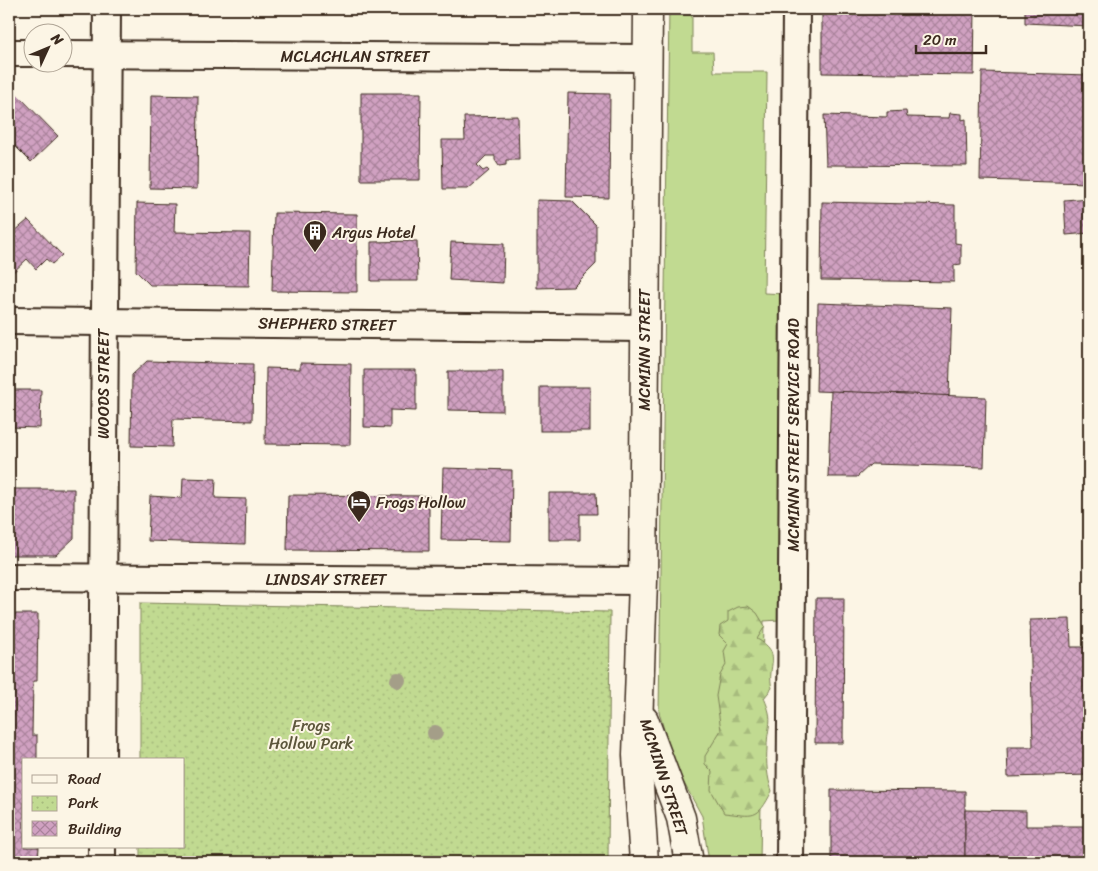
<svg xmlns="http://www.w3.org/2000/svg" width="1098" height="871" font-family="Sriracha,sans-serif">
<defs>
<pattern id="forest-firs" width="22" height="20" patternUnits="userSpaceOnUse" patternTransform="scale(1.25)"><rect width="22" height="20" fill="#c1da91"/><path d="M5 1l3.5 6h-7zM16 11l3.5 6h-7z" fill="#a7bb7d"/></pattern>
<pattern id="park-dots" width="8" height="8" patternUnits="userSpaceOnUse" patternTransform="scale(1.25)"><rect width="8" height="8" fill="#c1da91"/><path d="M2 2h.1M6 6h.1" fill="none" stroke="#a7bb7d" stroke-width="1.8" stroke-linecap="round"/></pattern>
<pattern id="building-cross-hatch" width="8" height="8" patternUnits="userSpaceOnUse" patternTransform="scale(1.25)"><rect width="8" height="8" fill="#d0a1c1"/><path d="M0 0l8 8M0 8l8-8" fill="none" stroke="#aa839c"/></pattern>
</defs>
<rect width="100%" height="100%" fill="#fcf5e5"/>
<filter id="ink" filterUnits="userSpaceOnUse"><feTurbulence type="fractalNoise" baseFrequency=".02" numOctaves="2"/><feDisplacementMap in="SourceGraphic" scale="10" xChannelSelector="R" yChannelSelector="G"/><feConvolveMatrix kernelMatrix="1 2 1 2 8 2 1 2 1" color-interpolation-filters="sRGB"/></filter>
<g filter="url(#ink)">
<polygon fill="#c1da91" stroke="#7e8258" points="669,9 692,9 692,52 713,52 714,72 767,72 764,293 787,294 779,620 764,621 760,862 709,862 702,816 674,765 659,712"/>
<path fill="url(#forest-firs)" stroke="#7e8258" d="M748 606 757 613 765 626 757 639C784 653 766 666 772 688L764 698C775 723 767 724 767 748 766 763 767 777 772 791 757 821 754 816 724 813L711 790 712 771 705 764V756L721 730 716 696 720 675 726 665 724 651 728 644 719 635 720 626 728 621V612L738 607Z"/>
<polygon fill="url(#park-dots)" stroke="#7e8258" points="140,603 610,612 608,862 140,862 140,847 184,847 184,760 140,760"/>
<g fill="url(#building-cross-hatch)" stroke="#3b2a1e">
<polygon points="495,9 576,9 576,11"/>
<polygon points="822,9 975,9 974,75 822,73"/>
<polygon points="1025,9 1089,9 1089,26 1025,23"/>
<polygon points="982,72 1089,75 1089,183 980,180"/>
<polygon points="15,92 58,136 31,162 9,140 9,97"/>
<polygon points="361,93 421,93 420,180 361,180"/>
<polygon points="568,93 610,94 609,198 566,197"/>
<polygon points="151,95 198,96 197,189 150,188"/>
<polygon points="906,111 907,117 949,118 950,113 962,114 962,120 966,119 967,166 826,165 824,115 887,117 887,112"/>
<polygon points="518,116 519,160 506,160 506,165 499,166 495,160 495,156 486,156 477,165 483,171 487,169 489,171 468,189 443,189 442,140 465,140 464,117"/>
<polygon points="1089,198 1089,233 1066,235 1064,200"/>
<polygon points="537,200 572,201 596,225 596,264 573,287 537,288"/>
<polygon points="822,202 955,205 955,243 961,244 961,264 954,265 954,282 821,280"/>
<polygon points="137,203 175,204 174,232 250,233 249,286 150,285 136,271"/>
<polygon points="274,213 357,214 357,292 272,291"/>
<polygon points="28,220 62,255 52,264 46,259 36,269 27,259 9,276 9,243 17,235 14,232"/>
<polygon points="417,241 418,281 371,281 371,242"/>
<polygon points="451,242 504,244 503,283 449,280"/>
<polygon points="818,303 952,308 949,396 816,391"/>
<polygon points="147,361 253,364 252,421 173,419 172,447 131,446 132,375"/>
<polygon points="300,363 351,364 350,445 265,444 266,368 300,369"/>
<polygon points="364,370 416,370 416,411 390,410 390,428 364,427"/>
<polygon points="448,371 503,371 503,411 448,410"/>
<rect x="540" y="387" width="50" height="44"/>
<polygon points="9,390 41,390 40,428 9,427"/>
<polygon points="831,391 986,397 984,467 871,464 857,477 828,477"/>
<polygon points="443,468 512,470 511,541 441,540"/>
<polygon points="183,478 216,479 215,498 246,499 245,544 148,541 150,496 182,498"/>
<polygon points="9,489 74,489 74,538 56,555 9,555"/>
<polygon points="549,493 596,493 597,514 580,514 580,540 549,540"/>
<polygon points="288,495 429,496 429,551 287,550"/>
<polygon points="816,598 844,598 843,743 815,743"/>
<polygon points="9,614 38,614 37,681 33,681 32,735 37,735 37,760 24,760 24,847 39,847 38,862 9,862"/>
<polygon points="1070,619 1071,647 1089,647 1089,775 1008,777 1007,747 1033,747 1030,620"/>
<polygon points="831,790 965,791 965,862 831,862"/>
<polygon points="965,810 1026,811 1026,826 1089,826 1089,862 965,862"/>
</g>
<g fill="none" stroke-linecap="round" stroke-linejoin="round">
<g stroke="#3b2a1e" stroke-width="30">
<g id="street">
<polyline points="9,53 32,53"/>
<polyline points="62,54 647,58"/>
<polyline points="9,321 644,328"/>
<polyline points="9,577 643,581"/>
<polyline points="102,760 107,9"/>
<polyline points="102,847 102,862"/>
<polyline points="790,862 796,9"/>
</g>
</g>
<g stroke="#3b2a1e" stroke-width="31">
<g id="secondary">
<polyline points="644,720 681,818 689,862"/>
<polyline points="644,862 637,755 643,581 648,9"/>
</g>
</g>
<use href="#street" stroke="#fcf5e5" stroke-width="26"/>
<use href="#secondary" stroke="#fcf5e5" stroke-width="28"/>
</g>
<g fill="#a49e88">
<circle cx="398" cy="680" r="8"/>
<circle cx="435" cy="733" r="8"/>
</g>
</g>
<defs>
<g id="building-pin" transform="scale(1.25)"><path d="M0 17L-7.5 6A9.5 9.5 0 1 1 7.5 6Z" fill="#3b2a1e" stroke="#fcf5e5"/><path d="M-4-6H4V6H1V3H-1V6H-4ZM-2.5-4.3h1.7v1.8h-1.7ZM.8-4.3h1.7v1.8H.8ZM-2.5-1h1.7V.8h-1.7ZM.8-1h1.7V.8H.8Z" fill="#fff"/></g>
<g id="hotel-pin" transform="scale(1.25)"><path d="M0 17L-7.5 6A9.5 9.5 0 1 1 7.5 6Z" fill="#3b2a1e" stroke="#fcf5e5"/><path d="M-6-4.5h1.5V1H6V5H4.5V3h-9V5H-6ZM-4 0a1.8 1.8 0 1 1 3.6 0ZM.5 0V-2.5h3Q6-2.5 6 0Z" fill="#fff"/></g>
</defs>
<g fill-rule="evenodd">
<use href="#building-pin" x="315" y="232"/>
<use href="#hotel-pin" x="359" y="502"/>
</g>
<g text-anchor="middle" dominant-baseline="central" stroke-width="4" stroke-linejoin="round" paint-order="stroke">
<g font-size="16" fill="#3b2a1e" stroke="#fcf5e5">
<text x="355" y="56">MCLACHLAN STREET</text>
<text transform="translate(327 324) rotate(1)">SHEPHERD STREET</text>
<text transform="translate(644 350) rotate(-90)">MCMINN STREET</text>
<text transform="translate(103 384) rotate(-90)">WOODS STREET</text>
<text transform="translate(793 435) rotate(-90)">MCMINN STREET SERVICE ROAD</text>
<text x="326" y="579">LINDSAY STREET</text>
<text transform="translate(664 777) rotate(72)">MCMINN STREET</text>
</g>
<g font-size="16" fill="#3b2a1e" stroke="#fcf5e5" text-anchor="start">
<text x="332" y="232">Argus Hotel</text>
<text x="376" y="502">Frogs Hollow</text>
</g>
<g font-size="16" fill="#5c563b" stroke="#fcf5e5">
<text x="311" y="725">Frogs<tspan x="311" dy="18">Hollow Park</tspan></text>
</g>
</g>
<rect width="1098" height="871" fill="none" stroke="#fcf5e5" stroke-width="30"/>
<rect x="15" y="15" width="1068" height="841" fill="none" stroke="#3b2a1e" stroke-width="2" filter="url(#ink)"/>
<rect x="22" y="758" width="162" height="90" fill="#fcf5e5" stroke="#afa495"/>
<rect x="32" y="775" width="25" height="8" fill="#fcf5e5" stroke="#afa495"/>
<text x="68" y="784" font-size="15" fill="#3b2a1e">Road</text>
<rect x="32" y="796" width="25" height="15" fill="url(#park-dots)" stroke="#afa495"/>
<text x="68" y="808" font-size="15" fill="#3b2a1e">Park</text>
<rect x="32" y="821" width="25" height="15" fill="url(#building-cross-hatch)" stroke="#afa495"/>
<text x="68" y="834" font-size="15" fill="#3b2a1e">Building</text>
<g transform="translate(48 48) rotate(46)"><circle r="24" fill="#fcf5e5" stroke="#afa495"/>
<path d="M0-4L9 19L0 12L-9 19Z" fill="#3b2a1e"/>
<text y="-8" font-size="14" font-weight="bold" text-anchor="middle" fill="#3b2a1e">N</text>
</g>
<path d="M916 45v8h70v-8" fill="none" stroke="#3b2a1e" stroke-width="2.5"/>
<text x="923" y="45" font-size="15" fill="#3b2a1e" stroke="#fcf5e5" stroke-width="4" paint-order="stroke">20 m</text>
</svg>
